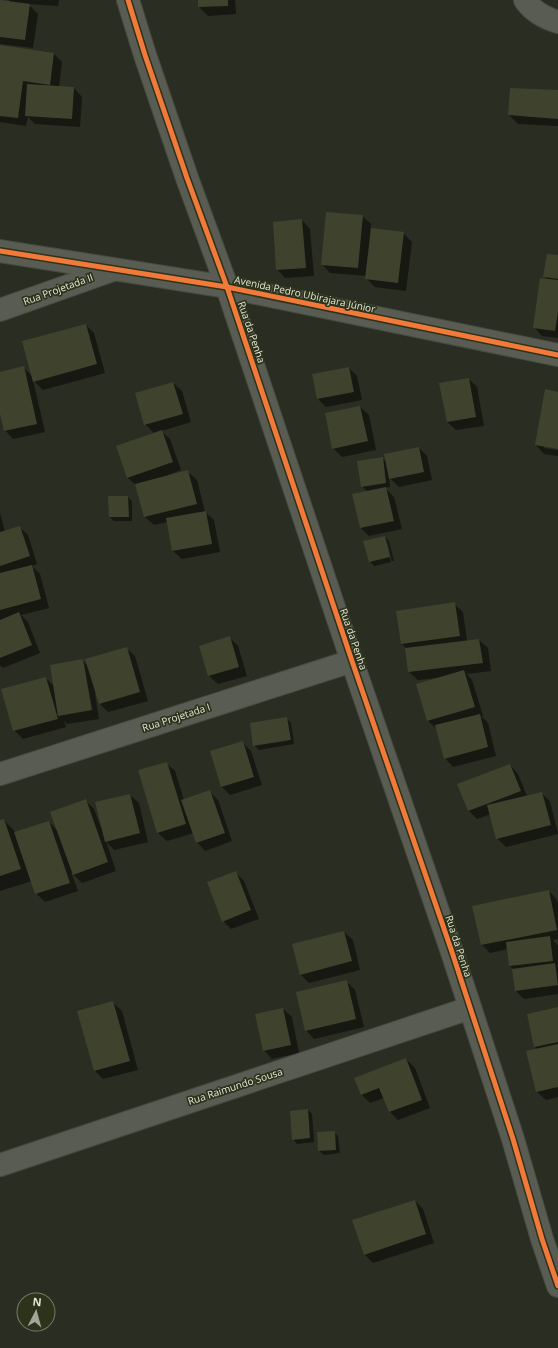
<svg xmlns="http://www.w3.org/2000/svg" width="558" height="1348" font-family="'Open Sans',sans-serif">
<rect width="100%" height="100%" fill="#2a2d21"/>
<g fill="#0007">
<polygon points="9,0 59,0 58,6 28,4 38,14 33,48 0,44 0,1 11,3"/>
<polygon points="199,0 235,0 236,14 208,16 199,7"/>
<polygon points="0,47 54,54 62,62 59,87 74,88 82,97 80,127 35,124 28,117 26,126 0,122"/>
<polygon points="558,91 558,126 518,124 509,115"/>
<polygon points="362,216 371,224 370,237 403,233 412,242 406,291 375,287 366,278 367,276 330,273 322,264"/>
<polygon points="302,220 310,229 314,276 285,278 277,269"/>
<polygon points="558,256 558,338 542,336 534,327 547,280 544,276"/>
<polygon points="86,325 94,333 105,373 43,390 33,380 45,432 13,439 5,430 0,409 0,373 23,367 33,377"/>
<polygon points="349,368 357,376 362,400 326,407 318,399"/>
<polygon points="469,379 477,387 484,426 456,430 447,422"/>
<polygon points="173,383 182,391 191,422 161,431 170,439 181,470 168,475 168,477 188,472 197,480 205,512 214,520 220,552 182,559 173,551 168,522 154,525 145,517 137,486 128,478 117,447 154,433 145,424"/>
<polygon points="558,393 558,448 544,446 544,448 558,450 558,456 544,454 536,445"/>
<polygon points="360,407 369,415 376,450 342,457 333,448"/>
<polygon points="419,448 427,456 432,480 399,487 389,477 390,487 385,488 394,497 402,529 369,536 361,528 368,492 362,486 382,458 387,462"/>
<polygon points="128,497 132,501 132,521 114,521 110,517"/>
<polygon points="0,513 5,532 19,527 28,535 37,564 32,566 40,574 49,608 21,615 28,622 40,653 3,668 0,665"/>
<polygon points="385,537 389,541 394,561 392,561 387,541 385,541 391,562 374,566 370,561"/>
<polygon points="454,604 463,612 467,641 479,640 488,648 491,671 467,674 472,680 483,716 481,716 488,723 496,756 453,767 445,758 437,729 428,721 417,685 437,679 437,678 418,680 409,672 407,649 402,644"/>
<polygon points="230,638 238,646 247,676 218,684 209,676 200,647"/>
<polygon points="126,648 135,656 148,701 108,712 100,704 97,694 95,694 99,719 67,724 64,721 66,727 23,739 14,730 46,678 54,686 82,660 89,667"/>
<polygon points="287,719 291,723 294,744 259,750 254,745"/>
<polygon points="242,742 251,751 262,785 230,795 221,786"/>
<polygon points="166,763 175,771 184,800 209,791 218,800 232,841 205,851 197,842 194,833 167,841 158,833"/>
<polygon points="510,765 518,774 527,796 541,793 550,801 558,834 506,847 497,838 491,814 477,819 469,811 458,785"/>
<polygon points="130,795 139,803 148,842 114,850 106,841 116,871 82,883 71,872 78,891 45,902 36,893 32,881 0,891 0,821 4,820 16,833 49,822 59,832 86,801 94,809 101,828"/>
<polygon points="235,872 244,881 259,919 231,929 223,921"/>
<polygon points="549,891 557,900 558,904 558,939 553,940 558,946 558,994 524,999 515,990 514,970 510,966 508,949 490,953 481,944"/>
<polygon points="344,932 353,940 360,970 309,983 300,974"/>
<polygon points="346,981 355,990 364,1027 314,1039 306,1030"/>
<polygon points="113,1003 122,1011 138,1070 103,1079 95,1071"/>
<polygon points="558,1008 558,1097 546,1100 537,1092 528,1052 538,1050 535,1047"/>
<polygon points="283,1009 292,1017 299,1053 272,1059 264,1050"/>
<polygon points="406,1059 415,1068 430,1108 398,1120 389,1111 384,1098 370,1103 362,1095 356,1078"/>
<polygon points="308,1110 312,1114 314,1142 297,1144 293,1139"/>
<polygon points="334,1132 338,1136 340,1153 324,1155 319,1151"/>
<polygon points="415,1201 423,1209 434,1243 373,1263 365,1255"/>
</g>
<g fill="#3f432e">
<polygon points="0,0 30,4 25,40 0,37"/>
<polygon points="198,0 228,0 228,6 198,7"/>
<polygon points="0,45 54,53 50,85 23,81 18,118 0,116"/>
<polygon points="27,84 74,87 72,119 25,116"/>
<polygon points="510,88 558,90 558,119 508,115"/>
<polygon points="326,212 363,215 358,268 321,265"/>
<polygon points="302,219 306,268 276,270 273,222"/>
<polygon points="371,228 404,232 398,283 365,279"/>
<polygon points="547,254 558,255 558,279 543,277"/>
<polygon points="540,278 558,280 558,312 555,331 533,328"/>
<polygon points="86,324 97,364 33,382 22,341"/>
<polygon points="24,366 37,424 4,431 0,414 0,372"/>
<polygon points="349,367 354,392 317,399 312,374"/>
<polygon points="469,378 476,417 447,422 439,383"/>
<polygon points="173,382 183,414 144,425 135,393"/>
<polygon points="545,389 558,392 558,449 535,445"/>
<polygon points="360,406 368,441 332,449 325,413"/>
<polygon points="162,430 173,462 127,478 116,446"/>
<polygon points="419,447 424,472 389,479 384,454"/>
<polygon points="383,457 386,483 361,487 357,461"/>
<polygon points="188,470 197,504 144,517 135,484"/>
<polygon points="386,487 394,521 360,528 352,494"/>
<polygon points="108,496 128,496 129,517 109,517"/>
<polygon points="206,511 212,544 172,551 166,518"/>
<polygon points="20,526 30,556 0,566 0,532"/>
<polygon points="385,536 390,557 369,562 363,541"/>
<polygon points="32,565 41,599 0,610 0,573"/>
<polygon points="455,602 460,636 401,644 396,611"/>
<polygon points="19,612 32,645 0,658 0,620"/>
<polygon points="230,636 239,667 208,676 199,646"/>
<polygon points="479,639 483,663 408,672 405,648"/>
<polygon points="127,647 140,692 99,704 85,659"/>
<polygon points="83,659 92,710 58,716 50,665"/>
<polygon points="464,670 475,707 427,721 416,684"/>
<polygon points="46,677 58,719 13,731 1,689"/>
<polygon points="480,714 488,747 444,759 435,725"/>
<polygon points="287,717 291,740 253,746 250,723"/>
<polygon points="243,741 254,777 221,787 210,751"/>
<polygon points="167,762 186,824 157,833 138,770"/>
<polygon points="510,764 521,791 468,811 457,784"/>
<polygon points="210,790 225,833 196,843 181,800"/>
<polygon points="542,792 551,825 496,839 487,805"/>
<polygon points="130,794 140,833 105,842 95,802"/>
<polygon points="86,799 108,862 73,875 50,812"/>
<polygon points="4,819 21,869 0,876 0,820"/>
<polygon points="49,821 70,883 35,894 14,832"/>
<polygon points="236,871 251,910 222,922 207,882"/>
<polygon points="549,890 557,930 481,945 472,906"/>
<polygon points="344,931 352,961 300,975 292,944"/>
<polygon points="550,936 553,961 509,966 506,942"/>
<polygon points="555,963 558,985 515,991 512,969"/>
<polygon points="347,980 356,1019 305,1031 296,992"/>
<polygon points="113,1001 130,1061 94,1071 77,1011"/>
<polygon points="558,1007 558,1042 534,1047 527,1014"/>
<polygon points="283,1008 291,1045 263,1051 255,1014"/>
<polygon points="558,1044 558,1087 536,1092 526,1051"/>
<polygon points="406,1058 422,1100 389,1112 379,1088 361,1095 354,1078"/>
<polygon points="308,1109 310,1138 292,1140 290,1111"/>
<polygon points="335,1131 336,1150 318,1151 317,1132"/>
<polygon points="415,1200 426,1234 364,1255 352,1220"/>
</g>
<g fill="none" stroke-linecap="round" stroke-linejoin="round">
<g stroke="#484b40" stroke-width="24">
<g id="minor">
<polyline points="128,0 145,55 187,178 227,287 352,661 452,952 513,1139 542,1239 558,1286"/>
<path d="M525 0C533 12 545 18 558 22"/>
<polyline points="0,251 227,287 558,355"/>
<polyline points="0,310 113,270"/>
<polyline points="0,774 352,661"/>
<polyline points="0,1165 470,1008"/>
</g>
</g>
<use href="#minor" stroke="#595c52" stroke-width="22"/>
<g stroke="#2d331b" stroke-width="8">
<g id="cycleway">
<polyline points="128,0 145,55 187,178 227,287 352,661 452,952 513,1139 542,1239 558,1286"/>
<polyline points="0,251 227,287 558,355"/>
</g>
</g>
<use href="#cycleway" stroke="#f17a3a" stroke-width="5"/>
</g>
<g text-anchor="middle" dominant-baseline="central" stroke-width="3.5" stroke-linejoin="round" paint-order="stroke">
<g font-size="10" fill="#e3e7d9" stroke="#2d331b">
<text transform="translate(58 289) rotate(-20)">Rua Projetada II</text>
<text transform="translate(305 294) rotate(12)">Avenida Pedro Ubirajara Júnior</text>
<text transform="translate(252 332) rotate(71)">Rua da Penha</text>
<text transform="translate(354 639) rotate(71)">Rua da Penha</text>
<text transform="translate(176 717) rotate(-18)">Rua Projetada I</text>
<text transform="translate(459 946) rotate(72)">Rua da Penha</text>
<text transform="translate(235 1086) rotate(-18)">Rua Raimundo Sousa</text>
</g>
</g>
<g transform="translate(36 1312) rotate(6)"><circle r="19" fill="#2d331b" stroke="#767b67"/>
<path d="M0-3L7 15L0 10L-7 15Z" fill="#a2a699"/>
<text y="-6" font-size="11" font-weight="bold" text-anchor="middle" fill="#e3e7d9">N</text>
</g>
</svg>
